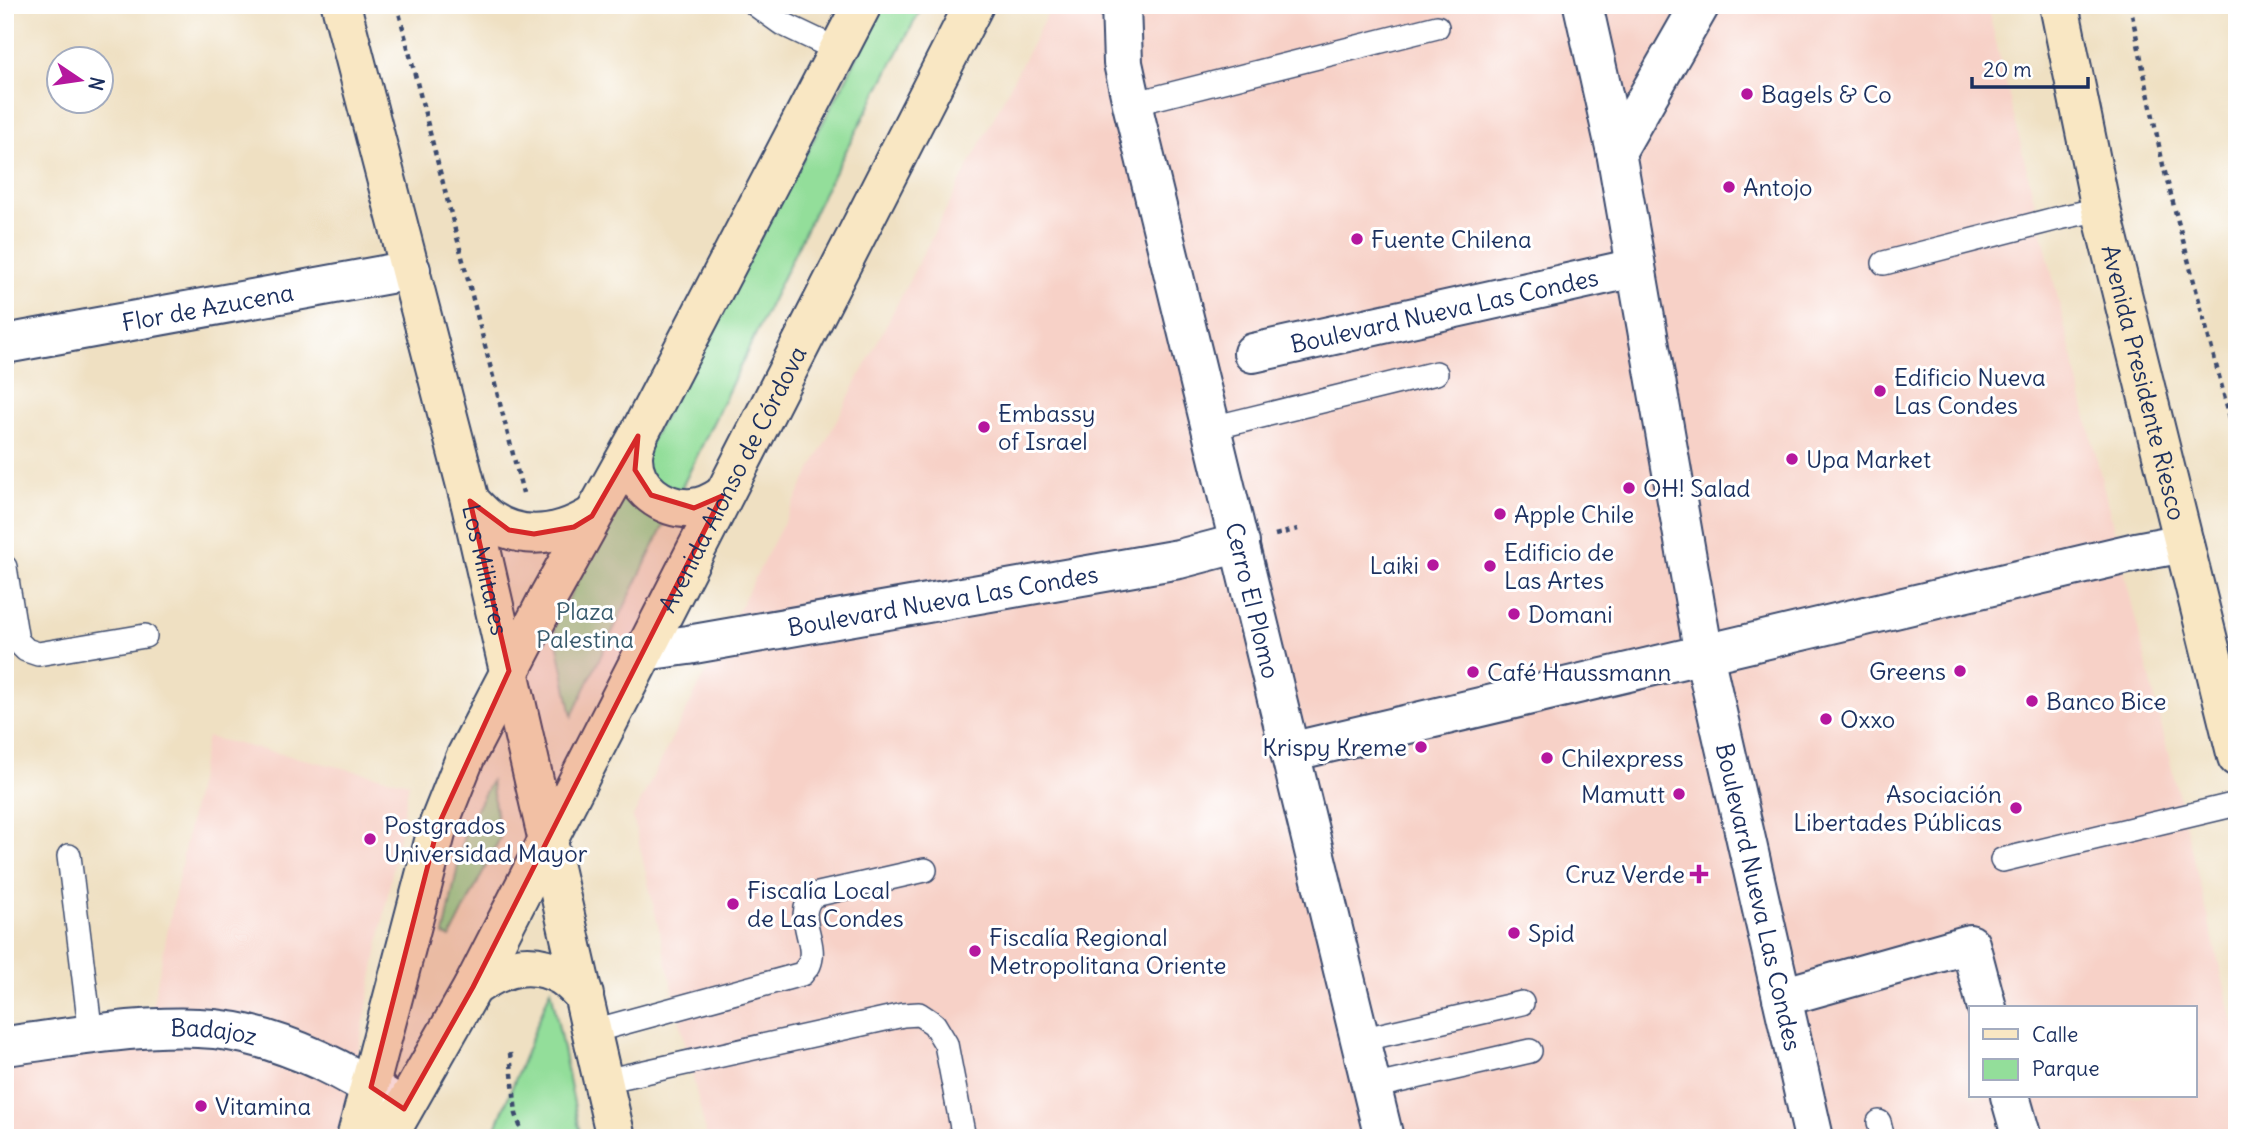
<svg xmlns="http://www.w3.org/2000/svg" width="2242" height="1143" font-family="Delius,sans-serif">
<rect width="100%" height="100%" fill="#fff"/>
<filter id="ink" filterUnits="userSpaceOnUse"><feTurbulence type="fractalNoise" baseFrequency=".0143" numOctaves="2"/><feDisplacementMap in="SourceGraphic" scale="14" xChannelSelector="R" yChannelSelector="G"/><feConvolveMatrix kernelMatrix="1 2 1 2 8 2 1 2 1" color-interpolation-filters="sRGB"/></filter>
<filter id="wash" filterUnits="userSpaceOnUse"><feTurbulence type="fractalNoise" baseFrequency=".00686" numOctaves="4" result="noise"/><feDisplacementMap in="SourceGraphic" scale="28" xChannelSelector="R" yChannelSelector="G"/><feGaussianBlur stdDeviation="1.57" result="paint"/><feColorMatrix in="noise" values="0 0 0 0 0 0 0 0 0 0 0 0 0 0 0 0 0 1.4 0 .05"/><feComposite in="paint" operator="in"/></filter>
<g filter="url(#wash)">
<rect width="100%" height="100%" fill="#efe0c2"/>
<g fill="#f7d1c7" fill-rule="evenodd">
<path d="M1052 5H1987L2237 1038V1138H707L633 817 671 740ZM1971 1008H2195V1096H1971Z"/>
<polygon points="207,737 409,783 342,1138 5,1138 5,1065 144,1047"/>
</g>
<g fill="#93de9a" stroke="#57867c" stroke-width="2">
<polygon points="883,5 923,5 822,196 572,716 554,627 606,524 843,85"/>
<polygon points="491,781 500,838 450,938 444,935 465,830"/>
<polygon points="551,989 581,1138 492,1138"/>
</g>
</g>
<g filter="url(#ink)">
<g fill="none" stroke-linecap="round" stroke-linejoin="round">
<g stroke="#3b4a6d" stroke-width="26">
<g id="lane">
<polyline points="756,5 781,23 838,50"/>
<polyline points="1132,104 1437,27"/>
<polyline points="1884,263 2059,218 2101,209"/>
<polyline points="1212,428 1436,373"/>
<polyline points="5,567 17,641 26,650 38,654 145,636"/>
<polyline points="69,856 91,1035"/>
<polyline points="2002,860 2237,804"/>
<path d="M593 1031 802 974C804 971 807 968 809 965 819 942 792 915 814 895L925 870"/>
<polyline points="1360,1040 1522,1003"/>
<polyline points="604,1081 903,1015 919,1014 934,1024 946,1044 964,1138"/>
<polyline points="1372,1087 1530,1051"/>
<polyline points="1879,1122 1883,1138"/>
</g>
</g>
<g stroke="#3b4a6d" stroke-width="42">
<g id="street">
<path id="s1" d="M1121 5 1123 63 1132 104 1384 1138"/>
<polyline points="1583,5 1616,152"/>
<path id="s2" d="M1700 5 1616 152 1704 655 1814 1138"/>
<path id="s3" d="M5 344 411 270"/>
<path id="s4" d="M1253 353 1635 268"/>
<path id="s5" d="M644 651 688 645 1179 559 1240 543"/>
<polyline points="1290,752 2136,552 2184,543"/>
<polyline points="1782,997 1970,944 1987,1008"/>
<path id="s6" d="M5 1046C76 1037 176 1017 245 1034 299 1047 349 1072 395 1103"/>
<polyline points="2010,1096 2022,1138"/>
</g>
</g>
<g stroke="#3b4a6d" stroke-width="42">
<g id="secondary">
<path id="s7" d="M341 5 470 501 616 1138"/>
<path id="s8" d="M2059 5 2101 209 2237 757"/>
<path d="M638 436C636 442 633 450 633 457 633 488 663 510 692 508 704 507 713 502 722 496"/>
<path d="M470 501C476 507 483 515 490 520 523 542 560 535 592 516"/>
<path d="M473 987C501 968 530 957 562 976 570 981 577 989 584 995"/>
<polyline points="356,1138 438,826 465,758 549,596 638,436 862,5"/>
<path id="s9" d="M387 1138 473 987 974 5"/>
</g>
</g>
<g stroke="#3b4a6d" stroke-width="4.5" stroke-dasharray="5 5" stroke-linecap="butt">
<polyline points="397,5 523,493"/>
<polyline points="2130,5 2163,165 2237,444"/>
<polyline points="1275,535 1298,529"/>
<polyline points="510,1053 516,1114 524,1138"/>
</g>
<use href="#lane" stroke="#fff" stroke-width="23"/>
<use href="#street" stroke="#fff" stroke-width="38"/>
<use href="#secondary" stroke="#f9e7c3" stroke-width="38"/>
</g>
</g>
<path fill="#d62828" fill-opacity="0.2" stroke="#d62828" stroke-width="5" stroke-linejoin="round" d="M638 436 635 470 651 495 694 508 722 496 473 987 404 1109 371 1087 438 826 509 671 470 501 509 530 534 534 574 527 592 516Z"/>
<g fill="#b5179e" stroke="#fff" stroke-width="2.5">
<circle cx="1747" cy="94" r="7"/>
<circle cx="1729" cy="187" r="7"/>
<circle cx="1357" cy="239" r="7"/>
<circle cx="1880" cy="391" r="7"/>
<circle cx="984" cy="427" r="7"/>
<circle cx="1792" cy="459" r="7"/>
<circle cx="1629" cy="488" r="7"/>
<circle cx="1500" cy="514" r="7"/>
<circle cx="1433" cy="565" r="7"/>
<circle cx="1490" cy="566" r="7"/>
<circle cx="1514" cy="614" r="7"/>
<circle cx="1960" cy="671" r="7"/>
<circle cx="1473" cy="672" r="7"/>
<circle cx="2032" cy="701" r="7"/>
<circle cx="1826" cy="719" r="7"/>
<circle cx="1421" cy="747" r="7"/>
<circle cx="1547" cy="758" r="7"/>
<circle cx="1679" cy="794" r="7"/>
<circle cx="2016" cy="808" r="7"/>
<circle cx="370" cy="839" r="7"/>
<path d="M1695.5 863.5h7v7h7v7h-7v7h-7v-7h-7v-7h7z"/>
<circle cx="733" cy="904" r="7"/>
<circle cx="1514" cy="933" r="7"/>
<circle cx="975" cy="951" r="7"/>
<circle cx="201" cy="1106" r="7"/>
</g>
<g text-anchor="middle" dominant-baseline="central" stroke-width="6" stroke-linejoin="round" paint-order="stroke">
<g font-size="24" fill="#1b2f5e" stroke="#fff" text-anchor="start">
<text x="1761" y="94">Bagels &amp; Co</text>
<text x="1743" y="187">Antojo</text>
<text x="1371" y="239">Fuente Chilena</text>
<text x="1894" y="377">Edificio Nueva<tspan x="1894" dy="28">Las Condes</tspan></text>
<text x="998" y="413">Embassy<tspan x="998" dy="28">of Israel</tspan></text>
<text x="1806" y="459">Upa Market</text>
<text x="1643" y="488">OH! Salad</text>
<text x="1514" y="514">Apple Chile</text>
<text x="1504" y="552">Edificio de<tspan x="1504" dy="28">Las Artes</tspan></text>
<text x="1419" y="565" text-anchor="end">Laiki</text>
<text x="1528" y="614">Domani</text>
<text x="1946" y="671" text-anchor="end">Greens</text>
<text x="1487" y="672">Café Haussmann</text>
<text x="2046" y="701">Banco Bice</text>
<text x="1840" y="719">Oxxo</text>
<text x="1407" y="747" text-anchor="end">Krispy Kreme</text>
<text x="1561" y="758">Chilexpress</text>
<text x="1665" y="794" text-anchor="end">Mamutt</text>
<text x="2002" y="794" text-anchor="end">Asociación<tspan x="2002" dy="28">Libertades Públicas</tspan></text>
<text x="384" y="825">Postgrados<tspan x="384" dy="28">Universidad Mayor</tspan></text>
<text x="1685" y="874" text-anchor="end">Cruz Verde</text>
<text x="747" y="890">Fiscalía Local<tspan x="747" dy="28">de Las Condes</tspan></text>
<text x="1528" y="933">Spid</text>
<text x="989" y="937">Fiscalía Regional<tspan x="989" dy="28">Metropolitana Oriente</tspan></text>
<text x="215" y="1106">Vitamina</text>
</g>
<g font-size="24" fill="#1b2f5e" stroke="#fff">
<text stroke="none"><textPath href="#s3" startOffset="206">Flor de Azucena</textPath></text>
<text stroke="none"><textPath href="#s4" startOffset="196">Boulevard Nueva Las Condes</textPath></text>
<text stroke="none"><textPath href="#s8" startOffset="387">Avenida Presidente Riesco</textPath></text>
<text stroke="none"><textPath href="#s9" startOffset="744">Avenida Alonso de Córdova</textPath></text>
<text stroke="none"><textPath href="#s7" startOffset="583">Los Militares</textPath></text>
<text stroke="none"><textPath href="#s1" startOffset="611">Cerro El Plomo</textPath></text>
<text stroke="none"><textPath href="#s5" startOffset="303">Boulevard Nueva Las Condes</textPath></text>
<text stroke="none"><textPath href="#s2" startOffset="928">Boulevard Nueva Las Condes</textPath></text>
<text stroke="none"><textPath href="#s6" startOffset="210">Badajoz</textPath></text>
</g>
<g font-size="24" fill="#395b6d" stroke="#fff">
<text x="585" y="611">Plaza<tspan x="585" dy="28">Palestina</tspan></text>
</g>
</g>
<rect width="2242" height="1143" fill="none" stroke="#fff" stroke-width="28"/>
<rect x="1969" y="1006" width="228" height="91" fill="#ffffff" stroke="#a4acbf" stroke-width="2"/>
<rect x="1983" y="1029" width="35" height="10" fill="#f9e7c3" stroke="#a4acbf" stroke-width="2"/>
<text x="2032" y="1042" font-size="21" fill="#1b2f5e">Calle</text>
<rect x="1983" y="1059" width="35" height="21" fill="#93de9a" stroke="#a4acbf" stroke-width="2"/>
<text x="2032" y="1076" font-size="21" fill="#1b2f5e">Parque</text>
<g transform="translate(80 80) rotate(103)"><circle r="33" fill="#ffffff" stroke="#a4acbf" stroke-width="2"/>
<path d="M0-5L12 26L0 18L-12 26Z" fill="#b5179e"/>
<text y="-10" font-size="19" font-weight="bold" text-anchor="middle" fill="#1b2f5e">N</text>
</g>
<path d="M1972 77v10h116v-10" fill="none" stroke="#1b2f5e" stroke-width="3.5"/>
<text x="1983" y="77" font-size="21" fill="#1b2f5e" stroke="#ffffff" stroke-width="5" paint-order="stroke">20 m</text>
</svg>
